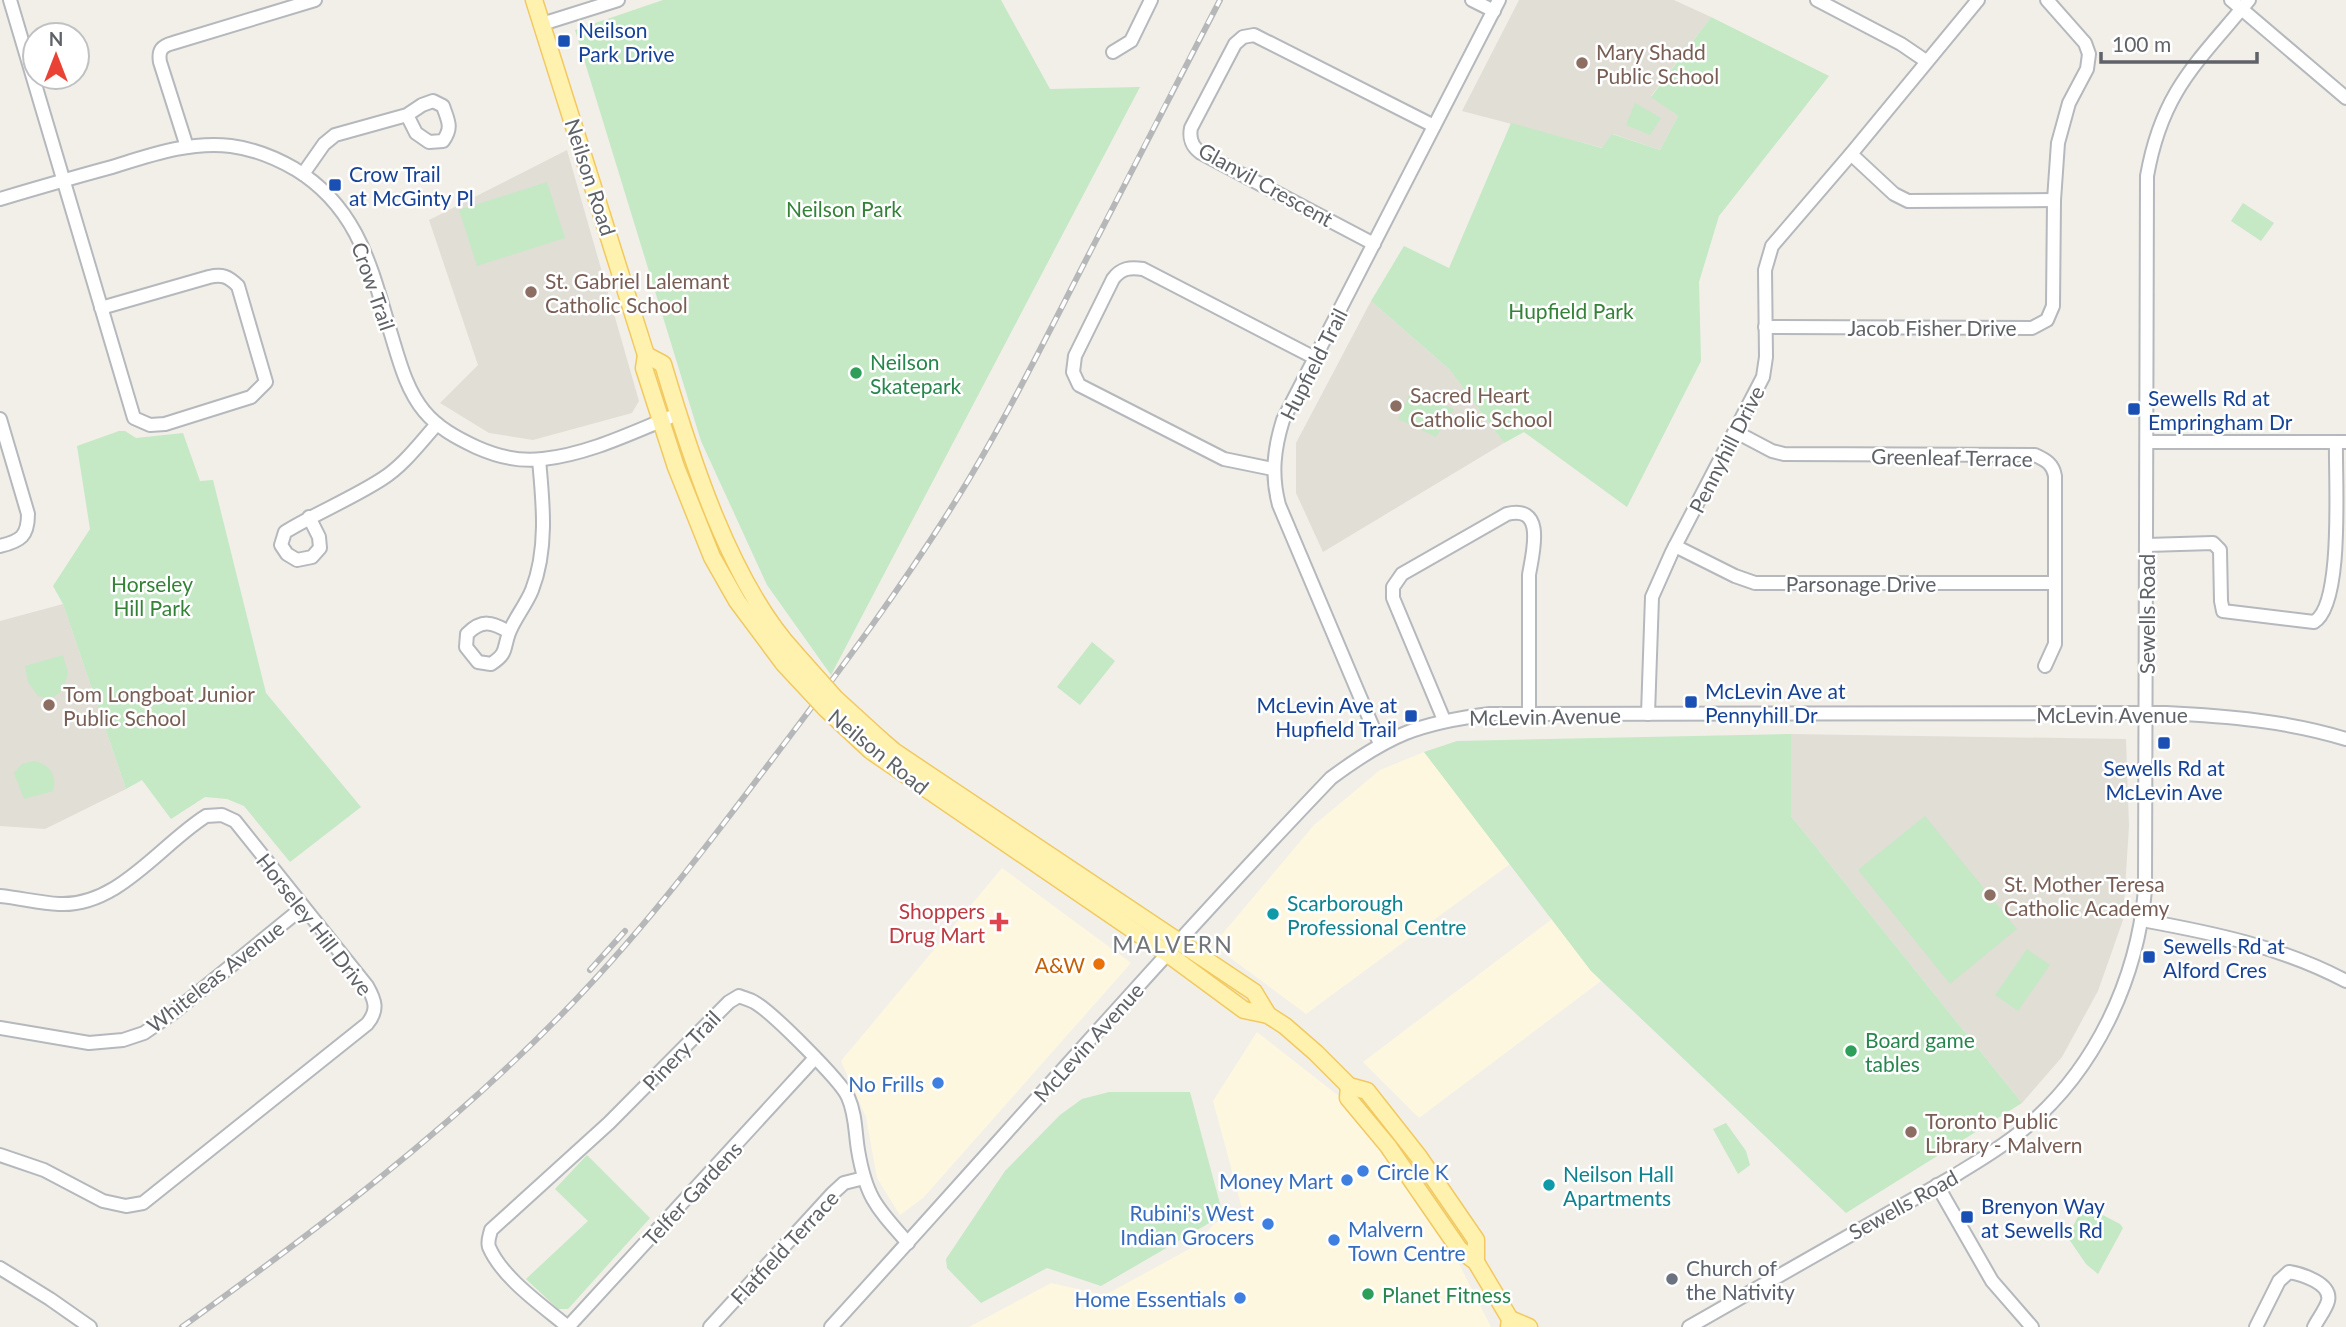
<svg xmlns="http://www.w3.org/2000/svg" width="2346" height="1327" font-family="Lato,sans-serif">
<rect width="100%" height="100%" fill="#f1efe8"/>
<g fill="#fef7e0">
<polygon points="1424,752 1510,864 1306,1014 1213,945 1314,825 1380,770"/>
<polygon points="1002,868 1131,963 924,1197 900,1215 877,1178 866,1117 841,1061"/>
<polygon points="1552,919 1601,981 1419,1118 1363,1062"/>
<polygon points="1257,1032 1349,1104 1454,1254 1491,1327 969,1327 1051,1283 1105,1295 1193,1247 1214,1224 1242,1208 1213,1101"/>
</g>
<g fill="#e1ded6">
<polygon points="1519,0 1674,0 1711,17 1651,96 1678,116 1660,150 1613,134 1603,148 1462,111"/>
<polygon points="567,150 639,401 632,413 533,440 489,433 440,403 478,365 429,220"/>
<polygon points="1371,301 1449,369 1504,443 1323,552 1296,493 1296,443"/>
<polygon points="63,604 126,789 45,829 0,826 0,621"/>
<polygon points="1791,734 2126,739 2129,826 2123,920 2098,991 2062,1057 2022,1103 1791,816"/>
</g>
<g fill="#c5e8c5">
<polygon points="663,0 1001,0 1050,89 1140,87 831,675 767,585 701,441 575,30"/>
<polygon points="1711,17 1829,76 1719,216 1699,282 1701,361 1627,507 1524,432 1504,443 1449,369 1371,301 1404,246 1449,268 1511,123 1602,148 1612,134 1660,150 1678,116 1651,97"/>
<polygon points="1635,103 1661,118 1650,135 1626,125"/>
<polygon points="547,182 565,238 477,266 459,210"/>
<polygon points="2243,203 2274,223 2261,241 2231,221"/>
<polygon points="1411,391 1454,409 1436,437 1398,419"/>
<polygon points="119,431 125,431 136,438 183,433 200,481 213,480 266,693 361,807 290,862 244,806 227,799 205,797 171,819 142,780 126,789 63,604 53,586 90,529 77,446"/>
<polygon points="1092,642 1115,661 1080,705 1057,687"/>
<polygon points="63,655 68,673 63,690 51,699 38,696 28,682 25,666"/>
<polygon points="1791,734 1791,816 2022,1103 1846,1213 1591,971 1424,752 1457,741"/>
<path d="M33 761C49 763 58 776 53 791L24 799 14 773 22 764Z"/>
<polygon points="1925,816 2017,929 1950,984 1858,870"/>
<polygon points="2027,949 2050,965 2018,1011 1995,995"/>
<polygon points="1109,1092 1190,1092 1223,1215 1101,1286 1047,1268 981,1303 947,1268 946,1259 1005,1171 1060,1115 1082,1099"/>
<polygon points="1726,1123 1746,1151 1750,1165 1738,1174 1713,1129"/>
<polygon points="587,1155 650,1218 568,1309 558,1309 526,1279 588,1221 555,1189"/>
<polygon points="2078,1202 2120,1224 2123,1228 2098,1274 2086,1264 2062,1229 2062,1225 2072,1228 2082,1209 2076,1205"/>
</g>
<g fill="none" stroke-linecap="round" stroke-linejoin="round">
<g stroke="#b5b8bc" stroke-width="16">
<g id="minor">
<path d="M10 0 134 418 150 425 165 424 251 397 266 382 238 286C228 276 222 274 209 277L101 308"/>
<polyline points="1472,0 1494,11"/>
<polyline points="1817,0 1901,44 1926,61"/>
<polyline points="2231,0 2346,98"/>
<polyline points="542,24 618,0"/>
<polyline points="1113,52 1131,41 1151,0"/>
<path d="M187 147 160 62C158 50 162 46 173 43L315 0"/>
<polyline points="1851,154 1894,194 1908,201 2054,200"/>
<path d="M303 174 324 144 335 135 407 115 422 105 433 101 443 106C448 121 453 127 443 141L429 142 416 133 407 115"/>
<path d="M0 199C37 188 75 177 112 167 151 155 190 141 231 146 254 149 276 158 295 169 359 208 371 268 391 334 399 360 406 389 424 411 438 428 457 438 476 447 496 456 521 462 543 459 590 454 635 431 678 414"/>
<path d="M1374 244 1201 153C1192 147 1189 138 1191 128L1235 44 1243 37 1254 35 1434 126"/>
<polyline points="1765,327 2032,328 2047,320 2053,306 2054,200 2058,143 2069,103 2087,69 2089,54 2085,43 2047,0"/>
<path d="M0 419 28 514C28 536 21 541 0 546"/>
<path d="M1736 432 1772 451 1784 454 2035 455C2046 460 2053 464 2055 476V644L2045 666"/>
<polyline points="2147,442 2346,442"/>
<path d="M1273 469 1224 459 1079 385 1073 372 1075 356 1113 279C1121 268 1130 267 1143 269L1315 358"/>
<path d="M309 517 319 537 320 548 312 557 297 560 287 554 281 545 285 532C316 513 351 499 382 479 403 466 420 443 437 424"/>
<path d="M2147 545 2213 543 2220 550 2221 601 2223 611 2314 622C2344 605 2335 477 2336 442"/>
<polyline points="1675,546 1735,576 1755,583 2054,583"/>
<path d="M509 632C492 622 482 619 467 634L466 647 478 662 491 664C508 653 503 649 509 633 514 619 526 605 532 590 548 549 543 502 539 460"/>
<polyline points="1648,714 1652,597 1672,552 1763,377 1766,357 1765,270 1772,246 1851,154 1978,0"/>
<path d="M1444 720 1393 598V587L1402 574 1507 514C1547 504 1532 555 1529 575V714"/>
<path d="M1380 744 1279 505C1271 475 1274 449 1283 420L1499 0"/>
<path d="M0 896C20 898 40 903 59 904 118 907 160 845 206 816L222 815 235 821 367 986C375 1000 379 1010 367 1024L143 1203 126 1206 103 1201 44 1170 0 1155"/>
<path d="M2142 920C2213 933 2282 947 2346 981"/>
<polyline points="0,1028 89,1043 123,1040 144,1033 173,1013 302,908"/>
<polyline points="1937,1185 1992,1281 2032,1327"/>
<polyline points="0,1268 50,1299 90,1327"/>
<path d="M568 1327C543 1306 502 1278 489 1247 487 1241 490 1235 491 1230L609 1123 729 1002 739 996C743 998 749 999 754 1002 771 1011 841 1081 848 1097 856 1115 855 1132 858 1150 866 1198 877 1208 908 1243"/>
<polyline points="568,1327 815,1058"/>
<polyline points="710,1327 832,1194 844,1183 864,1178"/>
<path d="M831 1327C998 1144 1160 957 1331 778 1389 735 1418 723 1490 714L2166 713C2227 716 2287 721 2346 739"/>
<path d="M1689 1327 1954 1176C1978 1161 2003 1147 2025 1128 2095 1070 2137 980 2145 890L2147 176C2162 91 2197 63 2249 0"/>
<path d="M2256 1327 2279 1281 2289 1272C2301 1274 2332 1283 2328 1301 2326 1309 2318 1319 2314 1327"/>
</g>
</g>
<g stroke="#f2c960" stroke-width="19">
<g id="major">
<polyline points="534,0 646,355 644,368 676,467 712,557 737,601 784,664"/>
<path d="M646 355 663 364C690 455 730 583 795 653"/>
<polyline points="881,740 895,752 1254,992 1268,1015"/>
<polyline points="871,751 1168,954 1244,1010 1268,1015 1285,1026 1316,1053 1349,1086 1367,1091 1419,1157 1476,1240 1476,1262"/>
<polyline points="1349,1086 1348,1098 1388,1146 1459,1249 1476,1262 1510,1319 1509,1327"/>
<polyline points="1510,1319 1529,1327"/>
</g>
</g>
<use href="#minor" stroke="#fff" stroke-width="12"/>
<use href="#major" stroke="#fff2af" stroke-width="16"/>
<g stroke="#b6b7b8" stroke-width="6">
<g id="rail">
<polyline points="590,970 625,931"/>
<path d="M182 1327C314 1232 445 1133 559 1017 634 941 698 858 762 773 835 677 907 582 969 479 1013 405 1051 328 1090 252 1133 168 1176 84 1220 0"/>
</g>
</g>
<use href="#rail" stroke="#fff" stroke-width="3.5" stroke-dasharray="10" stroke-linecap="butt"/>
<g stroke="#f2c960" stroke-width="19" stroke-linecap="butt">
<g id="major-bridge">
<polyline points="795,653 836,699 881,740"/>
<polyline points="784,664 826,709 871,751"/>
</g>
</g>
<use href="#major-bridge" stroke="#fff2af" stroke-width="16"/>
</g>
<g fill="#1a4fb4" stroke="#fff" stroke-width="2.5">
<rect x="557" y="34" width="14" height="14" rx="3.5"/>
<rect x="328" y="178" width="14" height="14" rx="3.5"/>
<rect x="2127" y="402" width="14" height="14" rx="3.5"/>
<rect x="1684" y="695" width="14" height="14" rx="3.5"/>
<rect x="1404" y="709" width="14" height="14" rx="3.5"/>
<rect x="2157" y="736" width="14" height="14" rx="3.5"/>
<rect x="2142" y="950" width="14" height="14" rx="3.5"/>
<rect x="1960" y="1210" width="14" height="14" rx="3.5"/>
</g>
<g fill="#8d6e63" stroke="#fff" stroke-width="2.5">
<circle cx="1582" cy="63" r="7"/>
<circle cx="531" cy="292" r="7"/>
<circle cx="1396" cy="406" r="7"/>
<circle cx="49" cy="705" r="7"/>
<circle cx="1990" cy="895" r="7"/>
<circle cx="1911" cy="1132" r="7"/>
</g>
<g fill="#2e9e5b" stroke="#fff" stroke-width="2.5">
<circle cx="856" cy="373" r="7"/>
<circle cx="1851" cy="1051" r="7"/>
<circle cx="1368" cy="1294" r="7"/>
</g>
<g fill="#0f9aa8" stroke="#fff" stroke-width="2.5">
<circle cx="1273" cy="914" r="7"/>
<circle cx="1549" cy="1185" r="7"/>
</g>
<path fill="#e0444e" stroke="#fff" stroke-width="2.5" d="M995.5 911.5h7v7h7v7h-7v7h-7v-7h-7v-7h7z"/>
<circle fill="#e8710a" stroke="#fff" stroke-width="2.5" cx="1099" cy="964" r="7"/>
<g fill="#3f7fe0" stroke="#fff" stroke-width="2.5">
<circle cx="938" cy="1083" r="7"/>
<circle cx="1363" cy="1171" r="7"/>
<circle cx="1347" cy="1180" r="7"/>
<circle cx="1268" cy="1224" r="7"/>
<circle cx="1334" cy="1240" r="7"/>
<circle cx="1240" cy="1298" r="7"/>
</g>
<circle fill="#6b7280" stroke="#fff" stroke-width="2.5" cx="1672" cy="1279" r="7"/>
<g text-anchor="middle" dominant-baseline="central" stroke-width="5" stroke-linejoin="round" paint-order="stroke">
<g font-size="21" fill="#164399" stroke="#fff" text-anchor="start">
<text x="578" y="29">Neilson<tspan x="578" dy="24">Park Drive</tspan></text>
<text x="349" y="173">Crow Trail<tspan x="349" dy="24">at McGinty Pl</tspan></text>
<text x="2148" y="397">Sewells Rd at<tspan x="2148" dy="24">Empringham Dr</tspan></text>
<text x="1705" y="690">McLevin Ave at<tspan x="1705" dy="24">Pennyhill Dr</tspan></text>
<text x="1397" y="704" text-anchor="end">McLevin Ave at<tspan x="1397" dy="24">Hupfield Trail</tspan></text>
<text x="2164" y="767" text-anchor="middle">Sewells Rd at<tspan x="2164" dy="24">McLevin Ave</tspan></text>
<text x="2163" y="945">Sewells Rd at<tspan x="2163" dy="24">Alford Cres</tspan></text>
<text x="1981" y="1205">Brenyon Way<tspan x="1981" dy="24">at Sewells Rd</tspan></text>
</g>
<g font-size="21" fill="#785e54" stroke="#fff" text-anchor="start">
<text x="1596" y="51">Mary Shadd<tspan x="1596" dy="24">Public School</tspan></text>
<text x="545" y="280">St. Gabriel Lalemant<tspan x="545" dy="24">Catholic School</tspan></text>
<text x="1410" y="394">Sacred Heart<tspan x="1410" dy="24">Catholic School</tspan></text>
<text x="63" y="693">Tom Longboat Junior<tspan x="63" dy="24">Public School</tspan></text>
<text x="2004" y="883">St. Mother Teresa<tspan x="2004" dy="24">Catholic Academy</tspan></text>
<text x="1925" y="1120">Toronto Public<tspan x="1925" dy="24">Library - Malvern</tspan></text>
</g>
<g font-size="21" fill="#5f6368" stroke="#fff">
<text transform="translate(591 177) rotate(72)">Neilson Road</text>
<text transform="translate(1266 184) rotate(29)">Glanvil Crescent</text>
<text transform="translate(374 286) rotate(71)">Crow Trail</text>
<text x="1932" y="327">Jacob Fisher Drive</text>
<text transform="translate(1313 364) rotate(-63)">Hupfield Trail</text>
<text transform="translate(1726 449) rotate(-63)">Pennyhill Drive</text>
<text transform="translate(1952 457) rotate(1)">Greenleaf Terrace</text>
<text x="1861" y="583">Parsonage Drive</text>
<text transform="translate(2146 614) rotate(-90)">Sewells Road</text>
<text x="2112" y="714">McLevin Avenue</text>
<text transform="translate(1545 716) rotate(-1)">McLevin Avenue</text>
<text transform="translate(879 751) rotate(39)">Neilson Road</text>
<text transform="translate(315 924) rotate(52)">Horseley Hill Drive</text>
<text transform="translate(215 976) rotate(-38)">Whiteleas Avenue</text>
<text transform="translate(1088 1042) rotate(-48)">McLevin Avenue</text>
<text transform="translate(681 1050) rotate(-46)">Pinery Trail</text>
<text transform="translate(692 1193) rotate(-47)">Telfer Gardens</text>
<text transform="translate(1903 1204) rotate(-29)">Sewells Road</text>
<text transform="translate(784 1247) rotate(-47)">Flatfield Terrace</text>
</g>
<g font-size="21" fill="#348238" stroke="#fff">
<text x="844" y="208">Neilson Park</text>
<text x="1571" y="310">Hupfield Park</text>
<text x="152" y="583">Horseley<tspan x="152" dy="24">Hill Park</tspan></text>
</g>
<g font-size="21" fill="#27864d" stroke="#fff" text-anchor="start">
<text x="870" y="361">Neilson<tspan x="870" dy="24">Skatepark</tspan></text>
<text x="1865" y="1039">Board game<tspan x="1865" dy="24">tables</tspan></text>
<text x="1382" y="1294">Planet Fitness</text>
</g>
<g font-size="21" fill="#0d838f" stroke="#fff" text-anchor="start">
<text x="1287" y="902">Scarborough<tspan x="1287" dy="24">Professional Centre</tspan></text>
<text x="1563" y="1173">Neilson Hall<tspan x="1563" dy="24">Apartments</tspan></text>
</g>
<g font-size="21" fill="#be3a42" stroke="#fff" text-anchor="end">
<text x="985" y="910">Shoppers<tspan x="985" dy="24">Drug Mart</tspan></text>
</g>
<g font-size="21" fill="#c56008" stroke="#fff" text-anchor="end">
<text x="1085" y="964">A&amp;W</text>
</g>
<g font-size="21" fill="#366cbe" stroke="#fff" text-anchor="end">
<text x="924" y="1083">No Frills</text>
<text x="1377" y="1171" text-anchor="start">Circle K</text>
<text x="1333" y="1180">Money Mart</text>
<text x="1254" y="1212">Rubini's West<tspan x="1254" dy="24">Indian Grocers</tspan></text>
<text x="1348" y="1228" text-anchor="start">Malvern<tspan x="1348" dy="24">Town Centre</tspan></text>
<text x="1226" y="1298">Home Essentials</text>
</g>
<g font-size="21" fill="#5b616d" stroke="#fff" text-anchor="start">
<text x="1686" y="1267">Church of<tspan x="1686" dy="24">the Nativity</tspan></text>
</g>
<g font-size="23" letter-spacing="2" fill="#70757a" stroke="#fff">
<text x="1173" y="944">MALVERN</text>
</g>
</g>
<g transform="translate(56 56)"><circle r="33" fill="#ffffff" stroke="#bfc1c3" stroke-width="2"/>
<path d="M0-5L12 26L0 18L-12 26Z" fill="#ea4335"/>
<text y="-10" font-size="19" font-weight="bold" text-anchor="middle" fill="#5f6368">N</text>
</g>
<path d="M2101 52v10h156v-10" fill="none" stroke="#5f6368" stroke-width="3.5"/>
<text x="2112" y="52" font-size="21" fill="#5f6368" stroke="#ffffff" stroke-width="5" paint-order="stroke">100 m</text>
</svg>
